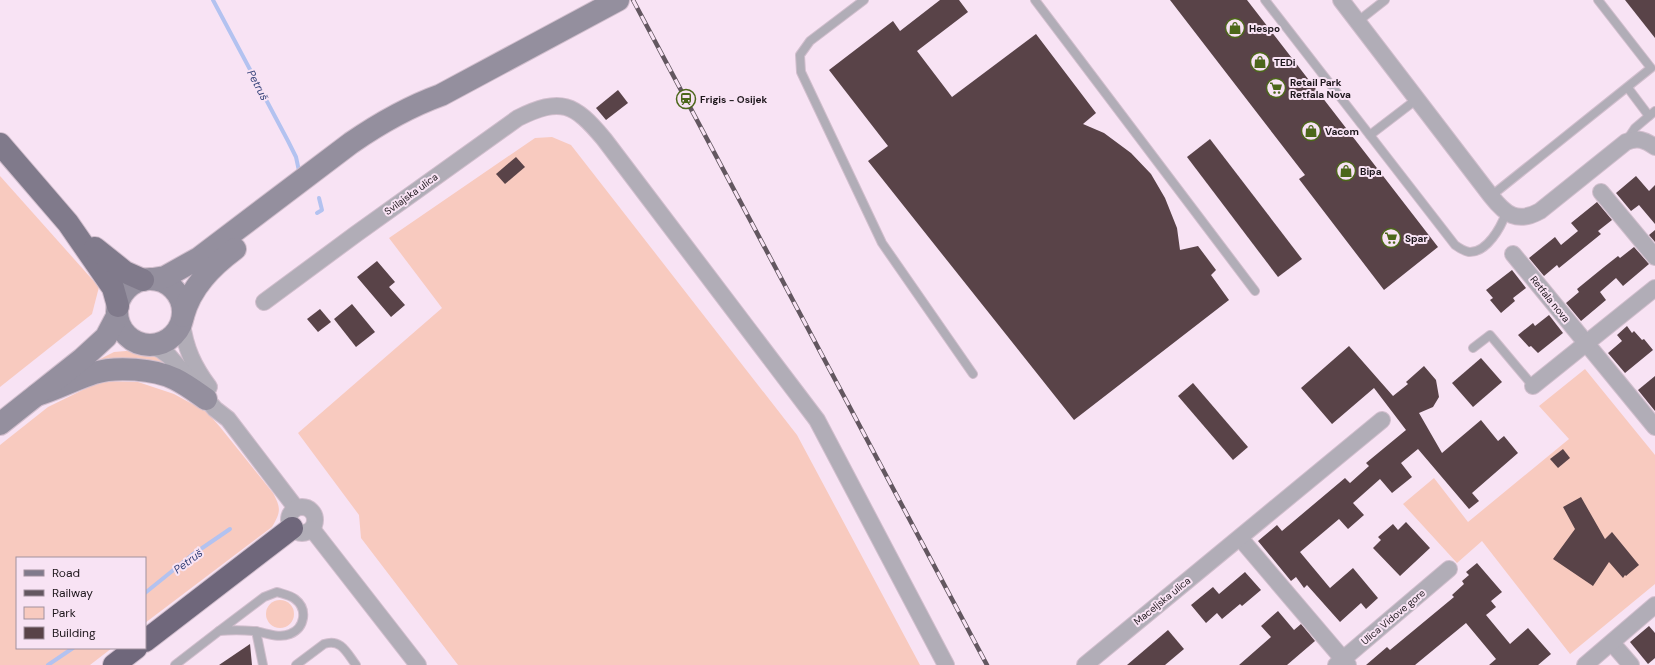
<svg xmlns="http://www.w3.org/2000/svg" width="1655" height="665" font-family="'DM Sans',sans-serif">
<rect width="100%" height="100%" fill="#f8e3f4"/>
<g fill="#f8cabf">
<polygon points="552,137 571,145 797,435 920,665 458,665 361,538 359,515 298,433 442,308 389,238 535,138"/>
<polygon points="0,176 99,287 92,314 0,387"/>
<path d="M126 351C151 352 155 352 173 369L103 364 100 359 114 352Z"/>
<polygon points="1585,369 1655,455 1655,584 1570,654 1482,541 1457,563 1403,504 1434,478 1468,522 1569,439 1539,406"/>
<path d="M101 381 138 382 174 394 207 412 220 427 273 493C281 508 281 512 272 527L145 623V558H17V648H112L90 665H0V445L48 407Z"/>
<circle cx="280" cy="614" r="14"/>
</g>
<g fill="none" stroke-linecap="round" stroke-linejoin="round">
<g stroke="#b3c2f0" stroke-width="4">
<polyline points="213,0 288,141 296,157 299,171"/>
<polyline points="317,213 322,210 319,198"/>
<polyline points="145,593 192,555 230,529"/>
<polyline points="48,665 73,648"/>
</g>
</g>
<g fill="#594348">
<polygon points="940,0 959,0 968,12 917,51 952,97 1036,34 1096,113 1083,124 1104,133 1131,153 1151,174 1165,198 1177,228 1180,250 1198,246 1216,270 1211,275 1229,300 1074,420 868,161 888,146 829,70 893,21 900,31"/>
<polygon points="1170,0 1247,0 1438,247 1384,290 1299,179 1305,175"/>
<polygon points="1625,0 1655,0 1655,38"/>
<polygon points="618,90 628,103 606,120 596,108"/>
<polygon points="1210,139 1302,259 1278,277 1187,157"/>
<polygon points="516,157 525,167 505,184 496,174"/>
<polygon points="1636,176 1649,191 1655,185 1655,224 1639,205 1631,211 1616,193"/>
<polygon points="1597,202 1612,220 1598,231 1601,234 1559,268 1557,265 1544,276 1529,258 1555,237 1561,245 1578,231 1571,223"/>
<polygon points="1655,230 1655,242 1649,235"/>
<polygon points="1634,247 1649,264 1623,286 1616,278 1600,292 1606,300 1581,321 1566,303 1579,292 1577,289 1604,267 1618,256 1620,258"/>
<polygon points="377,261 395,282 389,287 405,305 391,317 357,277"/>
<polygon points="1512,270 1526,288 1513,298 1515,301 1501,313 1490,300 1493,298 1486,290"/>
<polygon points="352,304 375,332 356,347 334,319"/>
<polygon points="320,309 331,322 318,332 307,319"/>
<polygon points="1549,315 1563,333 1538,353 1531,346 1529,347 1518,335 1533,323 1535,326"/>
<polygon points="1627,326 1632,333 1634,331 1642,340 1644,339 1653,350 1625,373 1608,353 1622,341 1617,335"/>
<polygon points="1349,346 1393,396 1408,384 1406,382 1424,366 1436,380 1439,397 1433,407 1419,413 1442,453 1481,420 1498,441 1504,436 1518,453 1472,493 1479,501 1469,509 1418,449 1401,463 1412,477 1392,493 1380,479 1353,503 1364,515 1348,529 1339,519 1300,552 1330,588 1353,568 1378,598 1366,609 1361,603 1340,622 1307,585 1304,588 1296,577 1291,581 1258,541 1277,525 1282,531 1345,478 1350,483 1369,466 1366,463 1406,430 1374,388 1332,424 1301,388"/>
<polygon points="1481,358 1502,382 1473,407 1452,383"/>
<polygon points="1655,376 1655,411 1638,390"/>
<polygon points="1193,383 1248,447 1233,460 1178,396"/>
<polygon points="1563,449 1570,458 1558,468 1550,459"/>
<polygon points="1581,497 1605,539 1612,532 1639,565 1626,576 1625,575 1623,578 1609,562 1593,586 1553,559 1575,529 1563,507"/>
<polygon points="1406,522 1430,548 1400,576 1373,548 1381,540 1378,537 1393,524 1398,530"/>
<polygon points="1477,563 1502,592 1491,601 1496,607 1486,615 1510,644 1528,628 1551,654 1538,665 1489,665 1496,659 1466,623 1415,665 1366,665 1387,647 1390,650 1454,597 1452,595 1464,584 1462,581 1469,575 1466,572"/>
<polygon points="1245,572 1261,590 1242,606 1240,604 1222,619 1217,613 1206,623 1191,605 1213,587 1219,594"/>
<polygon points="1278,611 1294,630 1301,624 1315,641 1287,665 1239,665 1271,637 1261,626"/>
<polygon points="1649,626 1655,633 1655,658 1648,664 1630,642"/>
<polygon points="1168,630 1184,649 1165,665 1127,665"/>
<polygon points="250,644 252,665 219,665"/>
</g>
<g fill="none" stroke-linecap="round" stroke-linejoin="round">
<g stroke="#d1becd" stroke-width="10">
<g id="lane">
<polyline points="864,0 810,41 800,55 801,72 882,243 973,374"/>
<polyline points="1035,0 1255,291"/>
<path d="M1265 0 1455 245C1459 248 1464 251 1469 252 1487 253 1501 227 1506 213"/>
<polyline points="1357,22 1385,0"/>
<polyline points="1628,88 1649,116"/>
<polyline points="1370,135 1417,99"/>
<polyline points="1627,140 1635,128 1655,111"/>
<polyline points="1491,196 1651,68 1598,0"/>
<polyline points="1473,348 1490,335 1533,386"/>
<path d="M277 592C283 594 290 595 295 599 308 609 305 628 290 634 278 639 265 632 253 631 242 630 231 630 219 631L264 597Z"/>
<polyline points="256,631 263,665"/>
<polyline points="175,665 219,631"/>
<path d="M296 665 324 644C341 638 347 653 356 665"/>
</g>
</g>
<g stroke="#d1becd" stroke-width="18">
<g id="street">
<path d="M1341 0 1491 196C1505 214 1517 224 1540 211L1626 142C1638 137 1645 140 1655 147"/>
<polyline points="1601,192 1655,257"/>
<polyline points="1513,254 1655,427"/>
<path d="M264 302 356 234 518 118C561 97 574 103 604 139L817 420 946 665"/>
<path d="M182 323C185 348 194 367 209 387"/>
<polyline points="151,346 161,350 169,356 215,409 228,419 296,508"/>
<polyline points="1533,386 1655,288"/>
<circle cx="302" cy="520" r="13"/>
<polyline points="312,529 418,665"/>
<polyline points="1240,538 1348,665"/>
<polyline points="1612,643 1631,665"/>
<polyline points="1085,665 1382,420"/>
<polyline points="1336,665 1449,569"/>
<polyline points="1585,665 1655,605"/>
</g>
</g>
<g stroke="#d1becd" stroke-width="24">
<g id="secondary">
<circle cx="150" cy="312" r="33"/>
<path d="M153 279 165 277 199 258 351 143C380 123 408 107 441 95L618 0"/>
<path d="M183 316C191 287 211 267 235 249"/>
<path d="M37 395C57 389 75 379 94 373 116 366 155 369 175 379 187 385 196 392 206 399"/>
<polyline points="0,424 82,359 106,337 117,316"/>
</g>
</g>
<g stroke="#d1becd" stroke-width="24">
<g id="primary">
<polyline points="0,144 68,223 113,288 118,306"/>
<polyline points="95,248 125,272 143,280"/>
</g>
</g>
<g stroke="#d1becd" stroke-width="24">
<g id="highway">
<polyline points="145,641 292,528"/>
<polyline points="114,665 136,648"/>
</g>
</g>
<use href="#lane" stroke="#b1adb7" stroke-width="8"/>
<use href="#street" stroke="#b1adb7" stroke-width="16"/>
<use href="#secondary" stroke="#948f9e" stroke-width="22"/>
<use href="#primary" stroke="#807a8b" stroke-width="22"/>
<use href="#highway" stroke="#6f677b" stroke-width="22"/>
<g stroke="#635760" stroke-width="4.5">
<polyline id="rail" points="633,0 987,665"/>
</g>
<use href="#rail" stroke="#f8e3f4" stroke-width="3" stroke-dasharray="9" stroke-linecap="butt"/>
</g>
<defs>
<g id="shop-ring" transform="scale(1)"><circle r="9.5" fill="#f8e3f4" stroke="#4c671a" stroke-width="1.5"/><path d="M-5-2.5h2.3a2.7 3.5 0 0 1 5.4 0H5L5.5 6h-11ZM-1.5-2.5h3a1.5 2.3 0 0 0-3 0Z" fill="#4c671a"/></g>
<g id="supermarket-ring" transform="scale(1)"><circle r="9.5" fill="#f8e3f4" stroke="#4c671a" stroke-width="1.5"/><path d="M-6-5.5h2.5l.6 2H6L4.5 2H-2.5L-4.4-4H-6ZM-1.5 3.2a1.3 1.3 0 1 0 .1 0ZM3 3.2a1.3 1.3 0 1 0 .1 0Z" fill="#4c671a"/></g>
<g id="station-ring" transform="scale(1)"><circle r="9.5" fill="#f8e3f4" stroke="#4c671a" stroke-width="1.5"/><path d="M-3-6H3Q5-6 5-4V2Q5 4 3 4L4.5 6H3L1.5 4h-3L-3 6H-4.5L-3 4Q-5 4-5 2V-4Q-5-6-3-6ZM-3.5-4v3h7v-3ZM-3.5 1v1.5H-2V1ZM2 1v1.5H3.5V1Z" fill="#4c671a"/></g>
</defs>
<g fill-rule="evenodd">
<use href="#shop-ring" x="1235" y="28"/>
<use href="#shop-ring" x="1260" y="62"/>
<use href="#supermarket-ring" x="1276" y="88"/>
<use href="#station-ring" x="686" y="99"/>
<use href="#shop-ring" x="1311" y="131"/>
<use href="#shop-ring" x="1346" y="171"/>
<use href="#supermarket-ring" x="1391" y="238"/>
</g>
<g text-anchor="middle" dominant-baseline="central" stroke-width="4" stroke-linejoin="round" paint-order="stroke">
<g font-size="10" font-weight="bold" fill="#1e171c" stroke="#f8e3f4" text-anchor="start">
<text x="1249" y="28">Hespo</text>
<text x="1274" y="62">TEDi</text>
<text x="1290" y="82">Retail Park<tspan x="1290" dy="12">Retfala Nova</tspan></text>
<text x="700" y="99">Frigis - Osijek</text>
<text x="1325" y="131">Vacom</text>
<text x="1360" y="171">Bipa</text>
<text x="1405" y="238">Spar</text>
</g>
<g font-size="10" fill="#1e171c" stroke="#f8e3f4">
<text transform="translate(411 194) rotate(-36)">Svilajska ulica</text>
<text transform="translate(1550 299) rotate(51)">Retfala nova</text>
<text transform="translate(1162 601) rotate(-39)">Maceljska ulica</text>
<text transform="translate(1393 617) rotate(-40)">Ulica Vidove gore</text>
</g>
<g font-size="11" font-style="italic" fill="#313f77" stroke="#f8e3f4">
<text transform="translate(258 85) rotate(62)">Petruš</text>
<text transform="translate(188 561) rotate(-37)">Petruš</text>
</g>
</g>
<rect x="16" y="557" width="130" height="92" fill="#f8e3f4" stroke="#a1919e"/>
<rect x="24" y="570" width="20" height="6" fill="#807a8b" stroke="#a1919e"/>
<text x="52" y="577" font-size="12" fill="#1e171c">Road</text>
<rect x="24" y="590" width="20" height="6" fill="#635760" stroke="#a1919e"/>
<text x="52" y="597" font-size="12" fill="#1e171c">Railway</text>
<rect x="24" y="607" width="20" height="12" fill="#f8cabf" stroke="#a1919e"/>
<text x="52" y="617" font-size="12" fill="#1e171c">Park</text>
<rect x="24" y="627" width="20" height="12" fill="#594348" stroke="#a1919e"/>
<text x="52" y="637" font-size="12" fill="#1e171c">Building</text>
</svg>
